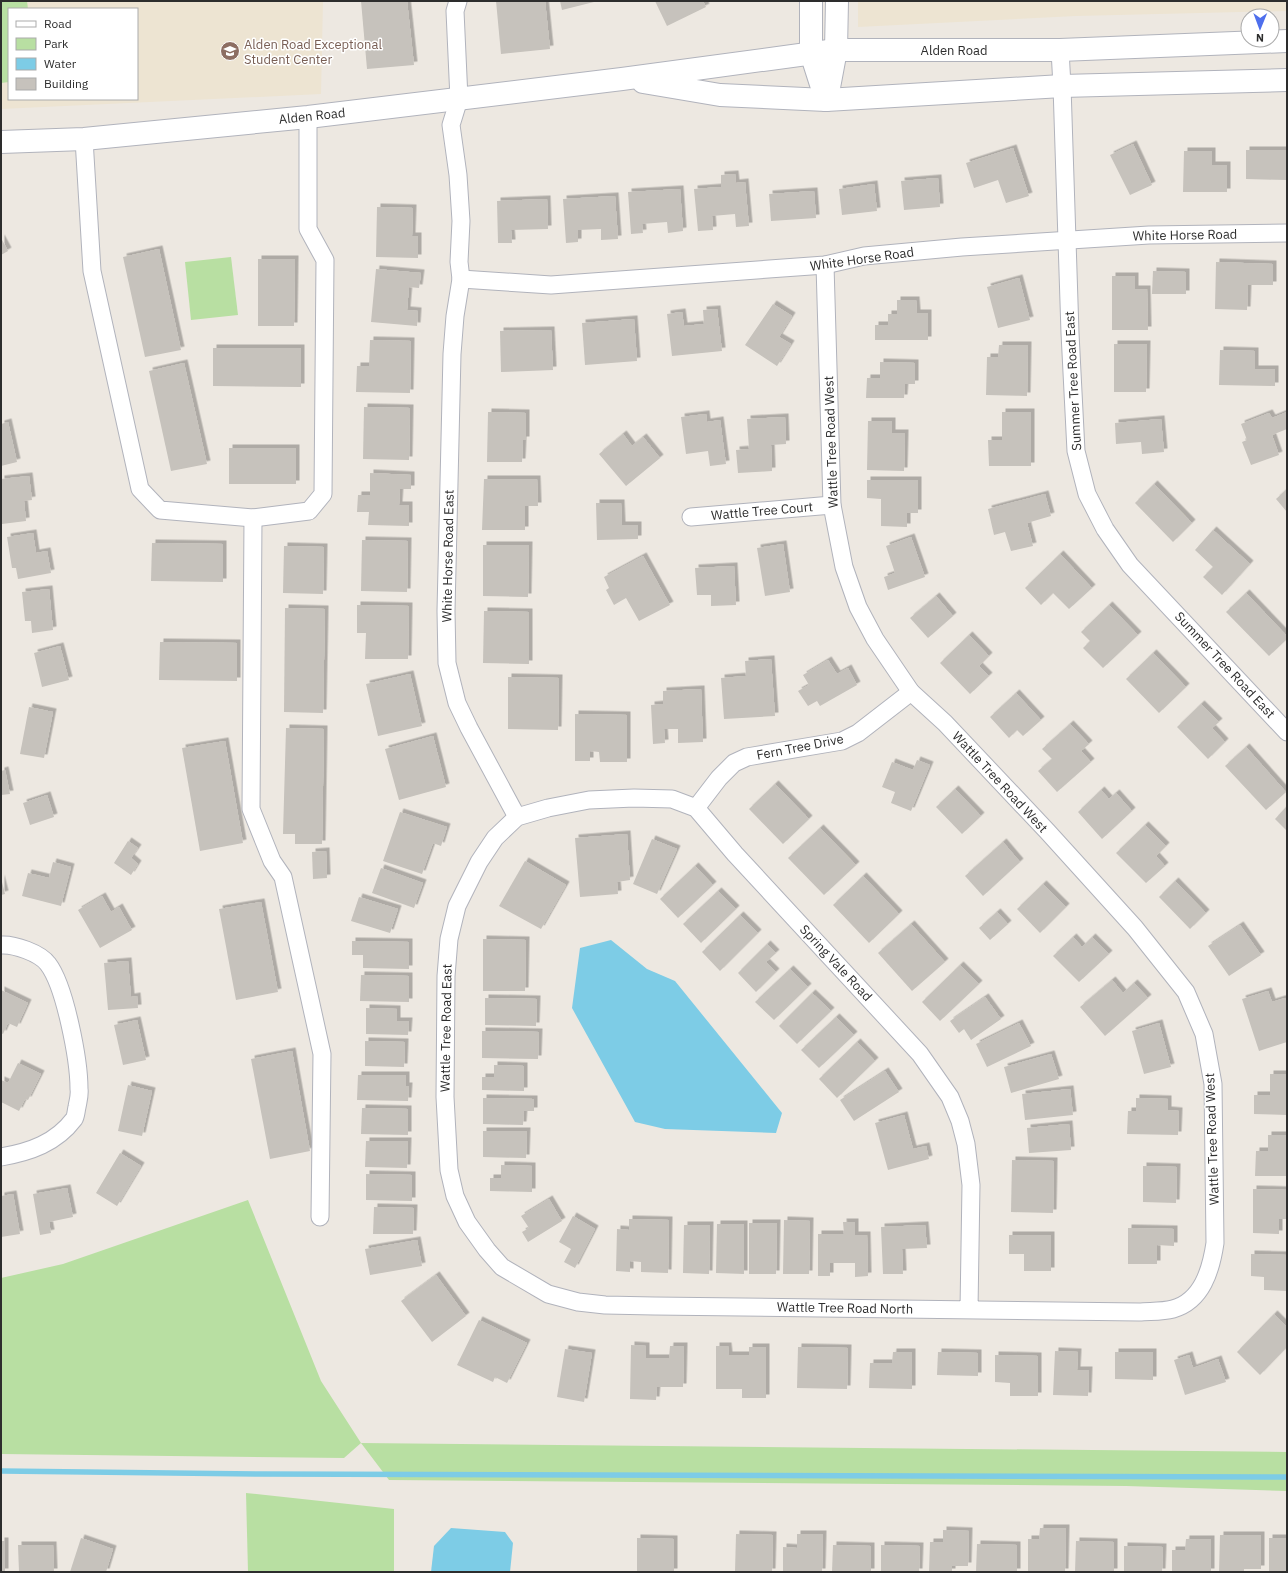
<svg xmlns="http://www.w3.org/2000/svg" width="1288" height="1573" font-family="'IBM Plex Sans',sans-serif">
<defs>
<filter id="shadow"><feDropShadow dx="3.5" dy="-3.5" stdDeviation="0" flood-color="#0004"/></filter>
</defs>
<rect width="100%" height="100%" fill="#ede8e1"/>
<g fill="#ede4d2" fill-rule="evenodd">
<path d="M1 1H323L321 94 1 109ZM9 9H137V99H9Z"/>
<polygon points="858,1 1287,1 1287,11 1076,16 858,27"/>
</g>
<g fill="#b8dfa2">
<polygon points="1,1 27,1 28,9 9,9 9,82 1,83"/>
<polygon points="231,257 238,315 191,320 185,262"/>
<polygon points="248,1200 321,1381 361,1443 1287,1452 1287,1491 1126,1486 389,1480 361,1443 344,1458 1,1454 1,1278 63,1264"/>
<polygon points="246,1493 394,1509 394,1572 248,1572"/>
</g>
<g fill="#7dcce6">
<polygon points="611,940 647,969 675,981 782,1113 776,1133 665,1129 635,1122 572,1008 580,948"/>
<polygon points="451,1528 505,1532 513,1543 510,1572 431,1572 434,1546"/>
</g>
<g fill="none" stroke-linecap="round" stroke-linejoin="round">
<polyline stroke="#7dcce6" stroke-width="5.5" points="1,1471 259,1474 1287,1477"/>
</g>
<g fill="#c6c2bc" filter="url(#shadow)">
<polygon points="361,1 407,1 414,65 367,69"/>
<polygon points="496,1 545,1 550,49 501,54"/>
<polygon points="560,1 594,1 594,2 562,10"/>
<polygon points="655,1 703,1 706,7 667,26"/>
<polygon points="1133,144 1152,185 1130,195 1110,155"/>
<polygon points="1013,148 1029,196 1006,203 998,180 974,188 966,163"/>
<polygon points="1246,150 1287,150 1287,180 1246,179"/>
<polygon points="1184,151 1212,151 1212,165 1227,165 1227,192 1183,192"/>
<polygon points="735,174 736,183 745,182 749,226 736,227 735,214 712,216 713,230 698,231 694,189 721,187 721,175"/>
<polygon points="938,178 940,207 904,210 901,181"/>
<polygon points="874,184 877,211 842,215 839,189"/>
<polygon points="680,189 683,231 668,233 667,222 642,224 643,233 631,234 628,192"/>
<polygon points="814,191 816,218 771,221 769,194"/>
<polygon points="615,196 618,239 601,240 601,229 578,230 578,242 566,243 563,199"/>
<polygon points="547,199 548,229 511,230 512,243 498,243 497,201"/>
<polygon points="377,207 413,208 412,236 418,236 418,258 376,257"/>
<polygon points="1,238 8,251 1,255"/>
<polygon points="159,249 181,350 145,357 123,257"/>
<polygon points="258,259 295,259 294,326 258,326"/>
<polygon points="1216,262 1273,264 1273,285 1248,285 1247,310 1215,309"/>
<polygon points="376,269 421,273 419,288 409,287 407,310 418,311 417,326 371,322"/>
<polygon points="1153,271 1186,272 1186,294 1152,294"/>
<polygon points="1112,276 1135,276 1135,289 1147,289 1148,330 1112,330"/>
<polygon points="1019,278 1030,320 998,328 987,287"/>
<polygon points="897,300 916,300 917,313 928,313 928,340 875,340 875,325 888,325 888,314 897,314"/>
<polygon points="773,304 792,316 779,337 791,344 777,366 745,345"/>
<polygon points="717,309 722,351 672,356 667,314 682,312 684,326 704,324 703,310"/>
<polygon points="634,319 637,361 585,365 582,323"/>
<polygon points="551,330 553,370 501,372 500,331"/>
<polygon points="370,340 411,341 410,393 356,392 357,366 369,366"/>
<polygon points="1114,344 1147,344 1146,392 1114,392"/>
<polygon points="999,345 1028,345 1027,396 986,395 987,357 998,357"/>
<polygon points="213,348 301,348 301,387 213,386"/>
<polygon points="1220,350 1255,351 1255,369 1275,369 1275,386 1219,385"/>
<polygon points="880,362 915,363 915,384 905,384 904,398 866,398 867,378 880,378"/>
<polygon points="184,363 207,464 171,471 149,371"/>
<polygon points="364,407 410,408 409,460 363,459"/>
<polygon points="488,412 526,413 526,440 523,440 522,462 487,462"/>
<polygon points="1002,412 1031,412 1031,466 989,466 988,440 1002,440"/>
<polygon points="1287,412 1287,429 1272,435 1279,455 1251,465 1242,442 1247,440 1241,424 1269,413 1272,418"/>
<polygon points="706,414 707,422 720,420 726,464 710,466 708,451 686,454 681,417"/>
<polygon points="785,417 786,444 771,445 772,471 738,473 736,450 749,449 747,419"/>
<polygon points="1161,419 1164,452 1142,454 1141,442 1116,444 1115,423"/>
<polygon points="868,421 892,421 892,433 905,433 904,471 867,470"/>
<polygon points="8,422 17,462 1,466 1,424"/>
<polygon points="623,434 632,446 643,437 660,458 626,486 599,454"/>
<rect x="229" y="448" width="67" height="36"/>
<polygon points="370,473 411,475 411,489 400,489 399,505 409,505 409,526 368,525 369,512 357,512 358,495 370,495"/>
<polygon points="29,476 32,500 24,501 26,521 2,524 1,479"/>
<polygon points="484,479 537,479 538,506 525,506 525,530 482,530"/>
<polygon points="867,480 918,480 918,513 907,513 907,527 881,526 881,499 867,498"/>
<polygon points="1154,484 1192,523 1173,542 1135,503"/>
<polygon points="1287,489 1287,512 1276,499"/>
<polygon points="1045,494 1051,516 1027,523 1033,546 1011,551 1005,532 994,535 988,509"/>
<polygon points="596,503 621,503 622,525 638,525 638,539 597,540"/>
<polygon points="1213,530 1250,564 1222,595 1203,577 1213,567 1195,550"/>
<polygon points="33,533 36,553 47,551 51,573 18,579 16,568 12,568 7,537"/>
<polygon points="911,537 925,577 888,590 884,577 895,573 886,546"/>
<polygon points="362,540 408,541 407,592 361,591"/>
<polygon points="152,543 223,544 223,582 151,581"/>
<polygon points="783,544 790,592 765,596 757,548"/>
<polygon points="483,545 529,545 528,597 483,596"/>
<polygon points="284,546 324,547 323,594 283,593"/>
<polygon points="1060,554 1092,588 1069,609 1053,593 1041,605 1025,588"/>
<polygon points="643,556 670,605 639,621 626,598 614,605 606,590 609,588 604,577"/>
<polygon points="734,566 736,605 711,606 711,595 697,595 695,568"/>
<polygon points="49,589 53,630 32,633 31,621 25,621 22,592"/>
<polygon points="1246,593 1287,636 1287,639 1269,656 1226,612"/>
<polygon points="936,596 953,616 928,638 910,618"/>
<polygon points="357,605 409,606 408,659 365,659 366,633 357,633"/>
<polygon points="1109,605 1138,635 1103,668 1083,648 1090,641 1081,632"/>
<polygon points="285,608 325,609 323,713 284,712"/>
<polygon points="484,611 529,612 529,664 483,663"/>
<polygon points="969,635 989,656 979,666 989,676 970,694 940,663"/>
<polygon points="160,642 237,643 237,681 159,680"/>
<polygon points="60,646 69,680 42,687 34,653"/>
<polygon points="1153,653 1186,687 1159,713 1126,679"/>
<polygon points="771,659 775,716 724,719 721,678 746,676 745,661"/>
<polygon points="828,660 837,674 848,668 857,685 820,706 817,701 808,706 798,691 809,685 803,675"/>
<polygon points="410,674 422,726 378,736 366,684"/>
<polygon points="508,677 559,678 558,730 508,729"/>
<polygon points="701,689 703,742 678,743 678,729 664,729 665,743 653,744 651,705 663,704 663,691"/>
<polygon points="1016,693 1041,720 1023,736 1017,730 1009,738 990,717"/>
<polygon points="1201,704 1219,722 1212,728 1225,742 1208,759 1177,727"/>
<polygon points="29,707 53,712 44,758 20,754"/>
<polygon points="575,714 627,715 627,762 600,762 599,752 590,751 590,761 575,761"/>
<polygon points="1070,724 1089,744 1081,751 1091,762 1057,792 1038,771 1052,759 1042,749"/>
<polygon points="286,728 324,729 322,844 295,844 295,834 283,834"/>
<polygon points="433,736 446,787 399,800 385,749"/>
<polygon points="225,741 243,843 200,851 182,748"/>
<polygon points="1246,747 1286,792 1266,810 1225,766"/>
<polygon points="917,760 930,765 911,811 891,803 895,792 882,787 892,762 913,770"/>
<polygon points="5,770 10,794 1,795 1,771"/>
<polygon points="775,784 809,819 783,844 749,809"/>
<polygon points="955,789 981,816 962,834 936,807"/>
<polygon points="1101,790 1109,799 1116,793 1132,811 1102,839 1078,812"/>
<polygon points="47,795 54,817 30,825 23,803"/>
<polygon points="1287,806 1287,831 1275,819"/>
<polygon points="400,812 447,827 441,846 433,843 422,874 383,861"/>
<polygon points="1145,825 1166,846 1156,856 1165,866 1146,883 1116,853"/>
<polygon points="820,828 856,865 824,895 788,858"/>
<polygon points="627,834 630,880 617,882 618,894 580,897 575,838"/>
<polygon points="652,839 677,849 657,894 633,884"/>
<polygon points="128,841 138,848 131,858 138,864 131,875 114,863"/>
<polygon points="1003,842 1020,862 983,896 965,876"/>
<polygon points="326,851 327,878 313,879 312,852"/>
<polygon points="525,861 566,885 541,929 499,906"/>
<polygon points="53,862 71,867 61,906 22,896 28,873 49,878"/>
<polygon points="695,866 713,885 678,918 660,899"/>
<polygon points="381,868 423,883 414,908 372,893"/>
<polygon points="863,876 899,914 869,943 833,905"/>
<polygon points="1,878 5,894 1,895"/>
<polygon points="1175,881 1206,913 1190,929 1159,897"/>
<polygon points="1043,884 1066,907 1040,933 1017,909"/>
<polygon points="718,891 736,909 701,943 683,924"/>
<polygon points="102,896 111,912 119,907 132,930 100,948 78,910"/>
<polygon points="359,897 398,909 390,933 351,921"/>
<polygon points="261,902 278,992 236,1000 219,909"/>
<polygon points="997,912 1008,924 990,940 979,928"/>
<polygon points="740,915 758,933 720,971 702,952"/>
<polygon points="911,924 945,962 912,991 878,953"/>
<polygon points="1240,925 1261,955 1229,976 1208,946"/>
<polygon points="1073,937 1082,947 1092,937 1109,954 1079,982 1053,956"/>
<polygon points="483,939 526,940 525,991 483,991"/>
<polygon points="352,941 409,942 409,969 363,968 363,955 352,955"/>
<polygon points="767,944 776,953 766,962 776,972 756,992 738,973"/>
<polygon points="128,961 131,997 137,996 138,1008 108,1010 104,963"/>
<polygon points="960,965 979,984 940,1021 922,1002"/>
<polygon points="790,969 808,987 774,1020 755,1002"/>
<polygon points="361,975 409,976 409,1002 360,1001"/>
<polygon points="1112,980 1123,993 1134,983 1148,998 1105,1036 1080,1007"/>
<polygon points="1,990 28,1003 17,1027 8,1023 3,1034 1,1033"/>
<polygon points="1268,991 1272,1002 1285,998 1287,1004 1287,1042 1259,1051 1242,999"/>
<polygon points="812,993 831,1011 797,1044 779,1026"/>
<polygon points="985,997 1001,1019 971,1040 964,1029 959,1033 950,1021"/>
<polygon points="485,998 537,999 536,1026 485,1025"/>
<polygon points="366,1008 397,1009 397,1021 409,1021 408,1035 366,1034"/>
<polygon points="836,1017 854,1035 819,1068 801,1050"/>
<polygon points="137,1020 146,1060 123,1065 114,1025"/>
<polygon points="1019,1023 1031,1046 987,1067 976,1044"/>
<polygon points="1159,1023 1171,1067 1144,1074 1132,1031"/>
<polygon points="482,1031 539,1032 538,1059 482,1058"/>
<polygon points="365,1041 405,1042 404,1067 365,1066"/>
<polygon points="857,1042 875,1061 837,1098 819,1079"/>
<polygon points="292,1051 310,1151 270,1159 251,1059"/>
<polygon points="1051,1054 1059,1079 1011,1093 1004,1067"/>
<polygon points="18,1063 41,1074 28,1100 25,1099 19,1111 1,1102 1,1080 8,1083"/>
<polygon points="494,1065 524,1066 524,1091 482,1090 482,1077 494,1077"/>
<polygon points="885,1071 899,1092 854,1121 840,1100"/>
<polygon points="1270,1074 1287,1074 1287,1115 1254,1114 1254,1095 1270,1095"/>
<polygon points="358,1075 406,1075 406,1086 409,1086 408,1101 357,1100"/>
<polygon points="128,1085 152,1091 142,1136 118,1131"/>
<polygon points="1070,1089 1073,1115 1025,1120 1022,1094"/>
<polygon points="483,1098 534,1099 534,1111 524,1111 523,1125 483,1124"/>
<polygon points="1136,1098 1168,1099 1168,1110 1179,1111 1178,1135 1127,1134 1128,1111 1136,1111"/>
<polygon points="362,1108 408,1109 408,1135 361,1134"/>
<polygon points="904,1115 913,1149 926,1146 929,1159 888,1170 875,1123"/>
<polygon points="1069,1124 1071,1150 1029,1153 1027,1128"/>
<polygon points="483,1131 527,1131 526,1158 483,1157"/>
<polygon points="1268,1135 1287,1135 1287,1176 1255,1176 1256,1151 1268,1151"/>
<polygon points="366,1141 408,1141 407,1168 365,1167"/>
<polygon points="120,1153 141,1166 117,1206 96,1193"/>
<polygon points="1012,1160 1054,1161 1053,1213 1011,1212"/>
<polygon points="501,1165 532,1166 532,1192 490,1191 490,1178 501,1178"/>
<polygon points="1143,1166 1177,1167 1176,1203 1143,1202"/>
<polygon points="366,1174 412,1175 412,1201 366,1200"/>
<polygon points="67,1188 73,1217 49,1222 51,1233 40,1235 33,1194"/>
<polygon points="1253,1189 1287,1190 1287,1219 1279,1219 1279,1234 1253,1233"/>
<polygon points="13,1194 20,1234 1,1237 1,1196"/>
<polygon points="549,1199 562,1221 528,1242 522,1232 529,1228 521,1216"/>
<polygon points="374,1207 414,1208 413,1234 373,1234"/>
<polygon points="573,1216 595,1229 575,1268 564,1262 571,1249 559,1242"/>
<polygon points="629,1219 669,1220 668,1273 641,1272 641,1262 630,1261 630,1272 616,1271 617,1229 629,1230"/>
<polygon points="784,1220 810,1221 809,1274 783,1274"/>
<polygon points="843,1222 855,1222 855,1235 867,1235 868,1276 855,1277 855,1263 830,1263 830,1276 818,1276 818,1234 844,1234"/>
<polygon points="749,1223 777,1223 776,1274 749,1274"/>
<polygon points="717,1224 744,1224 744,1274 716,1273"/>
<polygon points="684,1225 710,1225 709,1274 683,1273"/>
<polygon points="925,1225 927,1248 902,1249 903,1274 883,1274 881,1227"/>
<polygon points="1128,1228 1174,1229 1174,1246 1157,1245 1157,1264 1128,1264"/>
<polygon points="1009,1235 1051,1235 1051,1271 1024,1271 1024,1254 1009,1254"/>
<polygon points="417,1240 422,1266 370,1275 365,1249"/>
<polygon points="1251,1254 1287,1255 1287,1291 1264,1290 1264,1277 1251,1276"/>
<polygon points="436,1275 466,1316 432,1342 401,1301"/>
<polygon points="1274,1314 1287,1327 1287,1347 1260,1375 1237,1352"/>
<polygon points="479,1320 527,1343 507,1383 495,1377 493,1382 457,1365"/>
<polygon points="631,1345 646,1346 646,1358 669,1358 670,1346 684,1346 683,1387 657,1387 656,1400 630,1399"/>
<polygon points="716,1346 728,1346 729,1355 749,1355 749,1347 766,1347 766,1398 742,1398 742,1389 716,1389"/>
<polygon points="798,1347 848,1348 847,1389 797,1388"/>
<polygon points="565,1349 592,1353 584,1402 557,1397"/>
<polygon points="1055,1351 1078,1352 1077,1370 1089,1370 1088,1396 1053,1395"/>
<polygon points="893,1352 912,1352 912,1389 869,1388 870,1363 892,1363"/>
<polygon points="938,1352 978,1353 978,1376 937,1375"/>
<polygon points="1115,1352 1153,1352 1153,1380 1115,1379"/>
<polygon points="995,1355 1038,1356 1038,1396 1010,1396 1010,1383 995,1382"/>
<polygon points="1189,1355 1193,1368 1218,1359 1226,1382 1185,1395 1174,1360"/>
<polygon points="1040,1528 1066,1528 1065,1572 1028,1572 1028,1539 1039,1539"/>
<polygon points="943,1530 969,1531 968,1566 952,1566 952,1572 929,1572 930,1542 943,1542"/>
<polygon points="736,1534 773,1535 772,1572 735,1572"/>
<polygon points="797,1534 823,1534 822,1572 783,1572 783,1547 797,1548"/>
<polygon points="1220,1535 1261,1535 1261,1569 1244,1569 1244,1572 1219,1572"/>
<polygon points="81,1538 113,1549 106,1572 70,1572"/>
<polygon points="637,1538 674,1539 674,1572 637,1572"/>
<rect x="1269" y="1538" width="18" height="34"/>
<polygon points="1186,1539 1211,1539 1211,1572 1172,1572 1172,1550 1185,1550"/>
<rect x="1" y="1541" width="4" height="31"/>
<polygon points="1076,1541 1114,1542 1114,1572 1075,1572"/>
<polygon points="977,1544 1017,1545 1017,1572 976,1572"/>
<polygon points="18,1545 53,1545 54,1572 19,1572"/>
<polygon points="833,1545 871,1546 871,1572 832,1572"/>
<polygon points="881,1545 920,1546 919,1572 881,1572"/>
<polygon points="1124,1546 1163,1547 1162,1572 1124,1572"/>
</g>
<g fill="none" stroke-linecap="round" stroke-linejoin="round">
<g stroke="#b1b3bc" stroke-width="19">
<g id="minor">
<polyline points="458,1 455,11 459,99 451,125 458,175 461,221 459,262 461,279 455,316 452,354 446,611 447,663 457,703 469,728 517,817"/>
<polyline points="1060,50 1062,86 1070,333 1076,451 1087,494 1105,529 1130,565 1287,732"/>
<polyline points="84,139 92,271 140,489 160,510 253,518 309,511 323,494 325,260 308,229 308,117"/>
<path d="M825 265 832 505 844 567 858 607 875 639 911 692 945 723 1047 831 1135 928 1186 992 1204 1034 1213 1084 1215 1243C1211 1270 1202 1301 1173 1309 1162 1312 1150 1311 1139 1312L654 1306 605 1305 578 1302 548 1294 502 1267 487 1250 467 1222 455 1196 449 1170 445 1097 446 976 449 939 457 906 479 862 495 838 517 817 548 808 589 800 634 798 672 799 696 808 735 854 920 1054 950 1097 960 1121 966 1144 971 1185 969 1309"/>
<polyline points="461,279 551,285 825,265 864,256 962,247 1149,235 1287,233"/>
<polyline points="691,517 832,505"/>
<polyline points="253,518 251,809 272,861 283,877 322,1054 320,1217"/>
<polyline points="696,808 719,778 734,763 747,757 842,741 858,733 911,692"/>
<path d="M1 945C14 944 40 953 48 964 65 986 79 1060 79 1089 80 1095 78 1101 77 1107 76 1111 76 1116 74 1119 56 1143 30 1152 1 1157"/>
</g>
</g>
<g stroke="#b1b3bc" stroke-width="24">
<g id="tertiary">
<polyline points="811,1 811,53 826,100"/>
<polyline points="643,82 720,95 826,100 1062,86 1287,80"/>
<polyline points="827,98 836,50 837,1"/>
<polyline points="1,142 84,139 308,117 622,79 836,50 1060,50 1287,41"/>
</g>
</g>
<use href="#minor" stroke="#fff" stroke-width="17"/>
<use href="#tertiary" stroke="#fff" stroke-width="22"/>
</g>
<defs>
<g id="school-disc" transform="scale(1)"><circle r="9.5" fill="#8d6e63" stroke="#fff"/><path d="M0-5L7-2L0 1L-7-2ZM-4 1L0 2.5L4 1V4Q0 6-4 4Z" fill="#fff"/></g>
</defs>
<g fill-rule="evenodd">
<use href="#school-disc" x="230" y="51"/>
</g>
<g text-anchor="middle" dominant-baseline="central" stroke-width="3" stroke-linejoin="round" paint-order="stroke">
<g font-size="13" fill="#785e54" stroke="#fff" text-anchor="start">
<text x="244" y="44">Alden Road Exceptional<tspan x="244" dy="15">Student Center</tspan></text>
</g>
<g font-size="13" fill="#2d2d2d" stroke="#fff">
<text x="954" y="50">Alden Road</text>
<text transform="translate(312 116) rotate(-6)">Alden Road</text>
<text transform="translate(1185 235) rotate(-1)">White Horse Road</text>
<text transform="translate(862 259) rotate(-8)">White Horse Road</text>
<text transform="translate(1073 381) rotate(-93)">Summer Tree Road East</text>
<text transform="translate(831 442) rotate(-92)">Wattle Tree Road West</text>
<text transform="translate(762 511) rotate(-5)">Wattle Tree Court</text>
<text transform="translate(448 556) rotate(-89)">White Horse Road East</text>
<text transform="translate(1225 665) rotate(47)">Summer Tree Road East</text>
<text transform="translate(800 747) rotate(-11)">Fern Tree Drive</text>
<text transform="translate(1000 782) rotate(47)">Wattle Tree Road West</text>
<text transform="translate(836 963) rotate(47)">Spring Vale Road</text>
<text transform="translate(446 1028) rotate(-89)">Wattle Tree Road East</text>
<text transform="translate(1212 1139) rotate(-92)">Wattle Tree Road West</text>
<text transform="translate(845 1308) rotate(1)">Wattle Tree Road North</text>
</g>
</g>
<rect width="1288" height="1573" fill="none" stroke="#2d2d2d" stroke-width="4"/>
<rect x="8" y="8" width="130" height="92" fill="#ffffff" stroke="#ababab"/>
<rect x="16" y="21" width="20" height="6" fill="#ffffff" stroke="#ababab"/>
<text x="44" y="28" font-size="12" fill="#2d2d2d">Road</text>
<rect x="16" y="38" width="20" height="12" fill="#b8dfa2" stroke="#ababab"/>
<text x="44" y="48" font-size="12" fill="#2d2d2d">Park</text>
<rect x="16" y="58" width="20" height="12" fill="#7dcce6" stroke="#ababab"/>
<text x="44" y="68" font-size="12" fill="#2d2d2d">Water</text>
<rect x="16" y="78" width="20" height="12" fill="#c6c2bc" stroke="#ababab"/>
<text x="44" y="88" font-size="12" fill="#2d2d2d">Building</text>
<g transform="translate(1260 28) rotate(181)"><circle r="19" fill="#ffffff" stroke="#ababab"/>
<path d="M0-3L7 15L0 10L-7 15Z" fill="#4e6fed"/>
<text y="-6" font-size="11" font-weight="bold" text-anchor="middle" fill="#2d2d2d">N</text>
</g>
</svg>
